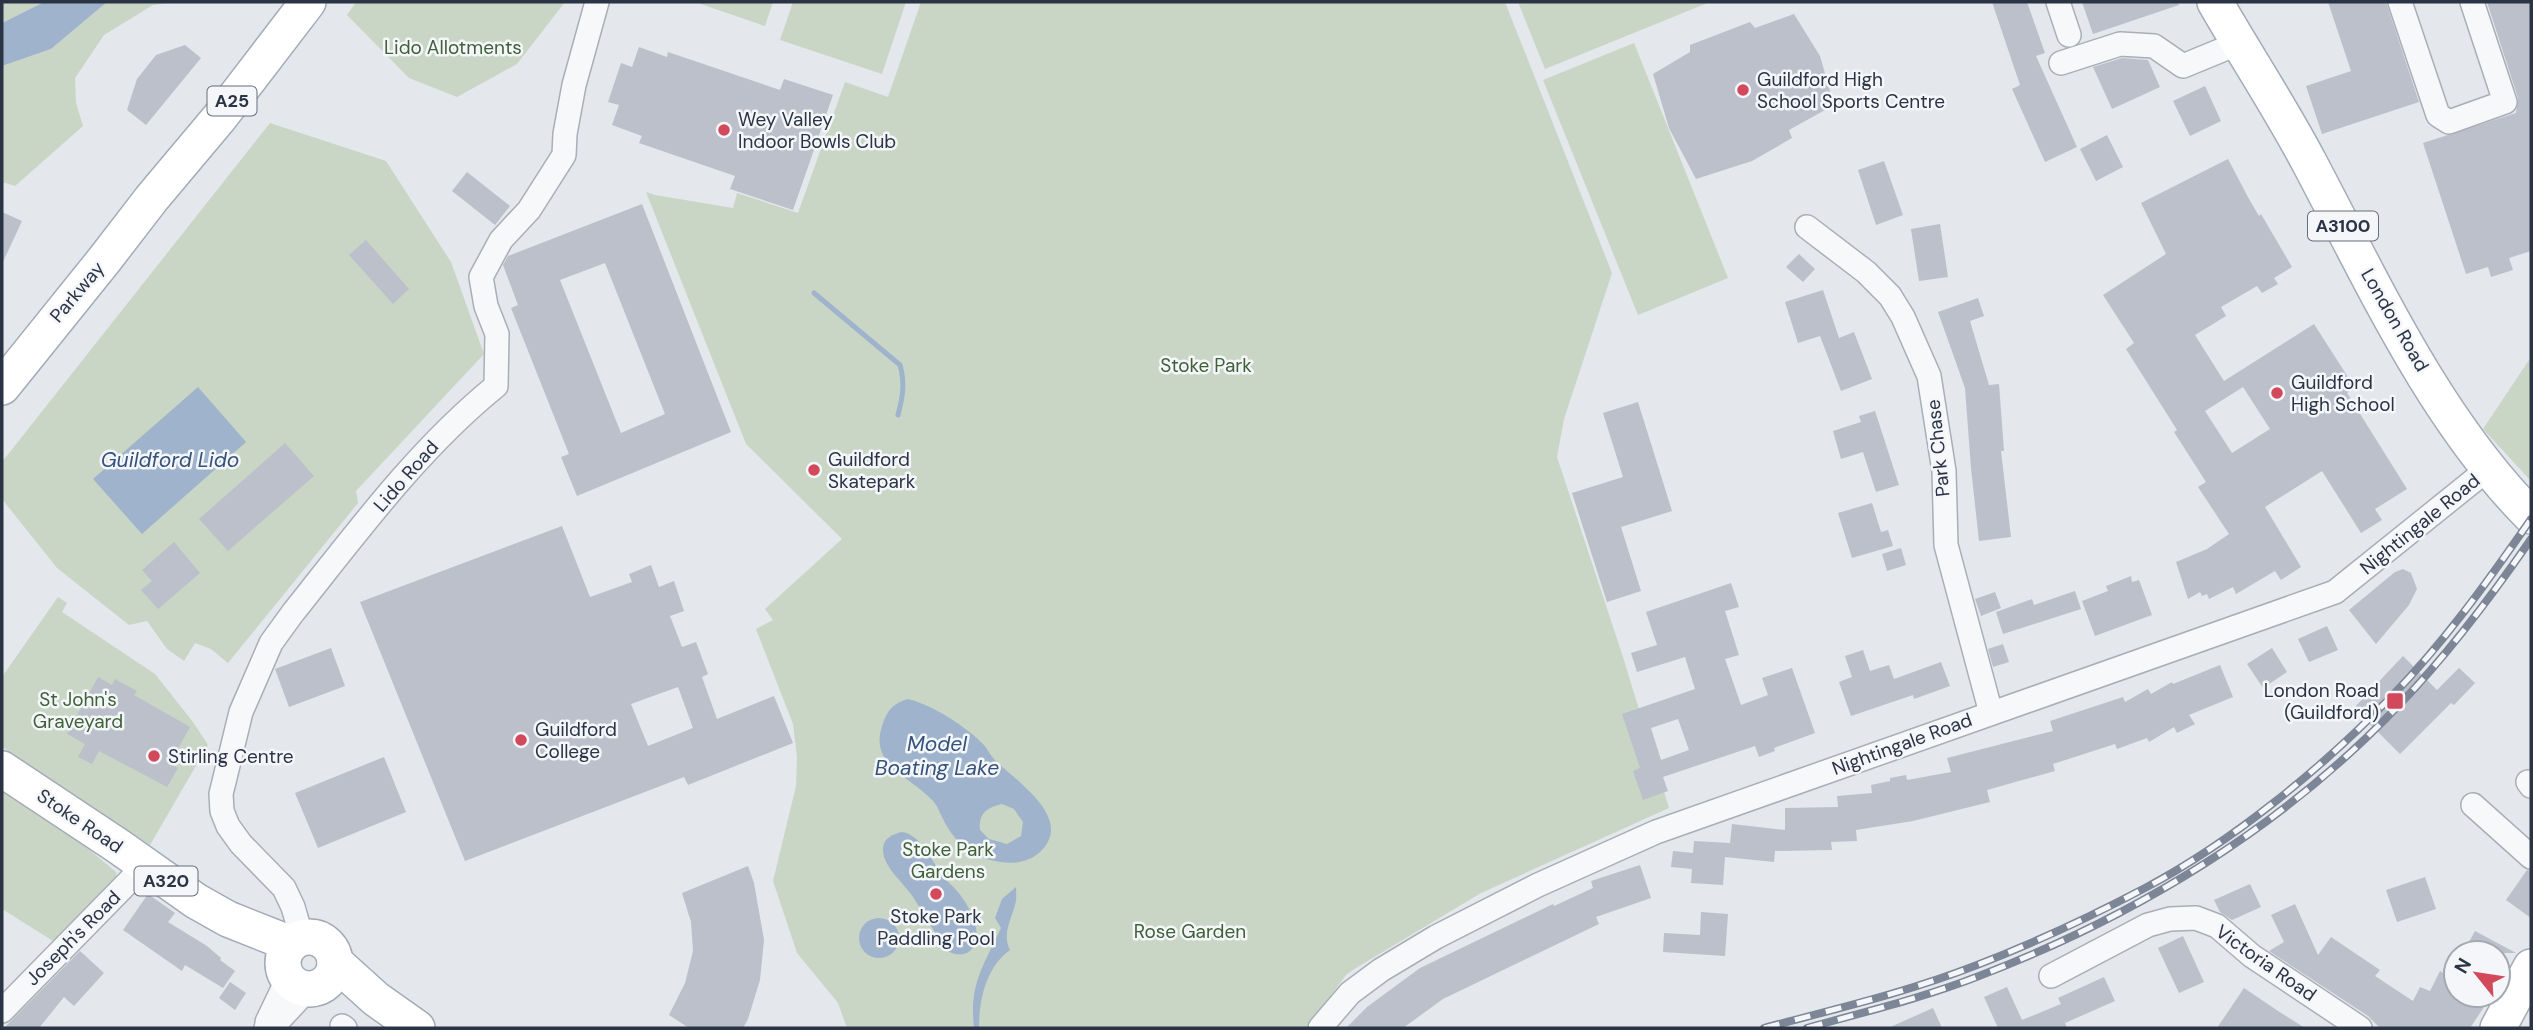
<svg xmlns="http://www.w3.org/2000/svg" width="2533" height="1030" font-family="'DM Sans',sans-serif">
<rect width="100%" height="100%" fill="#e4e7ec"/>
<g fill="#c9d6c5">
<polygon points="2,2 44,2 2,23"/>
<polygon points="107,2 176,2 153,5 104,35 75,78 76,103 83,126 15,186 2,182 2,66 51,49"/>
<polygon points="356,2 565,2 517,64 457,97 409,78 347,15"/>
<polygon points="695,2 773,2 765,26"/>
<polygon points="793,2 906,2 882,74 780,40"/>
<polygon points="921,2 1505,2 1612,273 1564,419 1557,457 1623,657 1669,808 1481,893 1356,968 1346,975 1307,1028 847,1028 838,1003 797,953 773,881 796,786 797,757 793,724 756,629 773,620 765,609 842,539 746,444 646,192 655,195 733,208 737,193 798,213 845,82 888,97"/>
<polygon points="1518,2 1710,2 1545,69"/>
<polygon points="1634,43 1728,278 1638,315 1543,80"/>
<polygon points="270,123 386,161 451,262 484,354 356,491 358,503 228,663 211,649 195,643 184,661 167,649 147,621 129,625 57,568 2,499 2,462"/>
<polygon points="2531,357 2531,481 2483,429"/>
<polygon points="58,597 67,603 62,612 155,674 193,722 208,745 150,845 2,747 2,677"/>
<polygon points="2,791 86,847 116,872 117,877 53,941 2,909"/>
</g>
<g fill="#9fb4cc" fill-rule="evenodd">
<polygon points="44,2 107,2 51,49 2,66 2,23"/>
<polygon points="198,387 246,442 142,534 93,479"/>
<path d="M908 699C933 705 967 727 985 746 988 750 990 755 994 759 1014 780 1076 818 1040 852 1026 865 1007 864 990 860 968 855 953 839 943 819 940 813 937 805 933 801 911 776 867 766 883 723 888 709 894 703 908 699ZM1002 804 1014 809 1023 822 1021 836 1007 844 989 839 980 830C978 814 987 807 1002 804Z"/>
<path d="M901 832C920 833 932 861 942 875 946 881 952 885 957 891 968 903 986 936 971 950 963 958 953 954 945 950 935 932 924 914 913 897 904 883 883 867 883 850 883 838 892 835 901 832Z"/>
<path d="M1016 887C1016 892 1017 899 1015 905 1011 920 1002 934 1010 950 986 967 979 1000 979 1028H974C969 984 983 967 1001 928L995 918 1002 899Z"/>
<circle cx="879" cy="938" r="20"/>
</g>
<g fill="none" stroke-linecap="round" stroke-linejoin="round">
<path stroke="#9fb4cc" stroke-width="5" d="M814 293 900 365C905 383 903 396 898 415"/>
</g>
<g fill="#bbc0ca" fill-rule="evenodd">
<polygon points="1992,2 2027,2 2045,53 2036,56 2077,147 2045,162 2012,89 2020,85"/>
<polygon points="2082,2 2178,2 2179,5 2093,34"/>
<polygon points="2328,2 2386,2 2419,102 2322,134 2306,86 2351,71"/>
<polygon points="2487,2 2531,2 2531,251 2509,258 2513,270 2491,277 2488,267 2466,274 2423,143 2516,113 2518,98"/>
<polygon points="1794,14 1820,56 1834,105 1789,130 1792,138 1752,161 1696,179 1669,128 1653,74 1690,52 1690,45 1750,22 1755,28"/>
<polygon points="185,45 201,58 146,125 127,110 137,79 156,55"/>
<polygon points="639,47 667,57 668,52 780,90 784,79 833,95 793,210 730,189 735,176 639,143 642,136 612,125 619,105 608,102 621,63 632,67"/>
<polygon points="2122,58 2148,60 2160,87 2112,109 2093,67"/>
<polygon points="2205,86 2221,121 2190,136 2173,101"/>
<polygon points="2107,135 2123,167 2096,181 2080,149"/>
<path d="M2228 159 2249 199 2259 216 2261 214 2292 267 2274 278 2278 284 2262 293 2257 286 2221 307 2226 316 2195 335 2224 381 2314 324 2355 388 2347 393 2407 489 2375 509 2382 520 2361 533 2322 471 2265 507 2301 567 2281 580 2275 571 2236 594 2233 587 2209 599 2207 594 2202 596 2200 592 2188 599 2176 562 2207 549 2229 534 2198 487 2206 482 2174 432 2177 430 2126 349 2134 343 2103 295 2166 254 2141 203ZM2243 387 2270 429 2232 453 2205 411Z"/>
<polygon points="1884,161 1903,215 1876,225 1858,170"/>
<polygon points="467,172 510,206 495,225 452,191"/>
<path d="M642 204 731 432 577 496 561 457 569 454 511 308 518 305 503 265 508 256ZM605 263 665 414 621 433 560 280Z"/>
<polygon points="2,212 22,221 2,264"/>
<polygon points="1940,224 1948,277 1919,281 1911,229"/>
<polygon points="366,240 409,289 393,304 349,255"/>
<polygon points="1799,254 1815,269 1803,282 1786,267"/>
<polygon points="1823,290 1839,338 1854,332 1872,379 1841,391 1820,336 1798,343 1785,302"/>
<polygon points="1978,298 1984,316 1970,321 1989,385 1999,384 2004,451 2001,451 2011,537 1979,541 1971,468 1965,388 1938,312"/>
<polygon points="1638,402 1672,511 1621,527 1641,591 1607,602 1572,493 1623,477 1603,413"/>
<polygon points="1875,411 1899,485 1876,492 1863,452 1841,459 1833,431 1861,422 1859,416"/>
<polygon points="285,443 314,476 228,551 199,519"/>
<polygon points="1872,503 1881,532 1888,530 1893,546 1852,558 1838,513"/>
<path d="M562 526 590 597 632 582 629 574 651 565 659 587 674 581 684 611 670 616 682 647 696 642 708 674 702 677 717 719 774 696 793 743 688 785 684 777 465 861 360 602ZM678 687 693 728 648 746 631 704Z"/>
<polygon points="174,542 200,573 158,609 141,590 152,581 142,570"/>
<polygon points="1901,548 1906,565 1887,571 1882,554"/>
<polygon points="2403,569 2411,573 2417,589 2409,605 2376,644 2349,610 2395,572"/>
<polygon points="2131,576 2132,582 2139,580 2152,615 2095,636 2082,601 2108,591 2106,586"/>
<path d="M1731 583 1739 607 1725 611 1739 655 1725 659 1741 705 1768 695 1762 678 1792 668 1815 733 1774 748 1775 751 1759 757 1755 746 1663 777 1668 791 1643 800 1633 771 1640 768 1622 714 1695 689 1685 657 1637 672 1631 653 1657 645 1646 612ZM1678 719 1689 750 1661 760 1651 728Z"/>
<polygon points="2075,591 2081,609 2003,634 1996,612 2032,599 2034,605"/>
<polygon points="1995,592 2001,608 1981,616 1975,599"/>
<polygon points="2327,626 2338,650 2309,662 2298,639"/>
<polygon points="2003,644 2009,662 1993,667 1988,649"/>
<polygon points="331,648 345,686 289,707 275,669"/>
<polygon points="2272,648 2287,672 2263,688 2247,664"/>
<polygon points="1863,650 1870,671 1889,665 1894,679 1941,662 1950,686 1914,699 1913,695 1851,716 1839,682 1852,677 1845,656"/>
<polygon points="2403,656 2437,690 2459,668 2475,683 2454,705 2451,703 2400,754 2354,708"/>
<polygon points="2220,665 2233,697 2189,715 2195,724 2177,733 2174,727 2149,742 2147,738 2117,749 2115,744 2053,764 2055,771 1987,790 1990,802 1913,821 1856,830 1857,841 1831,842 1832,850 1775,851 1774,862 1725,857 1723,885 1691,883 1692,869 1671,867 1673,851 1693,853 1694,841 1730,843 1732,824 1785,830 1785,808 1838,807 1837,796 1872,793 1871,785 1890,781 1890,778 1906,775 1907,780 1951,772 1947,758 2053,731 2050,721 2123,697 2125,702 2148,689 2151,694 2172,682 2173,684"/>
<polygon points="98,677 112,685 115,679 137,691 134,695 190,727 170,763 178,768 167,787 99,751 92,764 78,757 85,744 67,734"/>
<polygon points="384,757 406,812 318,848 295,793"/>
<polygon points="1640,865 1651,898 1596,917 1599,924 1443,999 1403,1028 1346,1028 1367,1007 1420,968 1553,904 1554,906 1593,888 1591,881"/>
<polygon points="748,866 754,883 764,940 760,980 748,1019 743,1028 689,1028 669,1015 685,983 693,951 691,922 682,893"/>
<polygon points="2527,870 2531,871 2531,918 2506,900"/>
<polygon points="2425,877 2436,909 2397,922 2386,890"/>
<polygon points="2250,884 2261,907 2232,920 2220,912 2214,900"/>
<polygon points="148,894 175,913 168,922 207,946 221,958 220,960 235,971 223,988 185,965 182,971 123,930"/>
<polygon points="2295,904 2318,955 2331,937 2380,970 2375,976 2413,1001 2420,987 2430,991 2440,971 2456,980 2456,995 2492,995 2470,1028 2380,1028 2368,1016 2269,951 2284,942 2271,915"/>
<polygon points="1701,912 1728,914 1725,956 1663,952 1664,933 1700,935"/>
<polygon points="2475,931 2516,953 2463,953"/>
<polygon points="2183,936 2204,982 2179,993 2158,948"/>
<polygon points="80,951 104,973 74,1006 64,997 39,1028 4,1028"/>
<polygon points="2104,977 2115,1001 2065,1023 2067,1028 1998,1028 1984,997 2007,987 2022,1020 2061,1004 2058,998"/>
<polygon points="230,982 246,993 235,1010 219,998"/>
<polygon points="2244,988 2278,1011 2305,1028 2217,1028"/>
<polygon points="1933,1008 1942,1028 1888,1028"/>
</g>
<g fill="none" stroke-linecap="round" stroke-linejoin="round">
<g stroke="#a9aeb7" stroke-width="26">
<g id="minor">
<polyline points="2058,2 2069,35"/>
<polyline points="2400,2 2438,115 2449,122 2505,102 2472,2"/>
<polyline points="2061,63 2120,44 2154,46 2183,66 2239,43"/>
<polyline points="1807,227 1866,272 1890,296 1903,317 1929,376 1944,471 1946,545 1991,713"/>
<polyline points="2528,782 2531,786"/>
<polyline points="2473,805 2531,857"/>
<path d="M302 938 293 907 284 888 241 844 228 826 222 811 221 794 241 712 271 643 292 614C355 535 417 450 496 386L497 334 486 306 481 277 501 240 529 210 564 155 565 134 574 85 597 2"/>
<polyline points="2051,976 2148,925 2170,919 2196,918 2217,926 2252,956 2360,1028"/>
<polyline points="2,1011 145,865"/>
<polyline points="267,1022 288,978"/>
<polyline points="342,1026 345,1028"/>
<polyline points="266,1028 281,1018 308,989"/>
<polyline points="1320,1028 1350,993 1381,970 1436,937 1538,885 1656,832 2335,592 2488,469"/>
</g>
</g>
<g stroke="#a3abb8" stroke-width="38">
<g id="primary">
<path d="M2215 2C2246 56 2280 107 2309 162 2373 283 2434 418 2531 516"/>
<polyline points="2,387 105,259 152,198 220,117 308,2"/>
<polyline points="2,769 118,846 196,901 228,919 291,944"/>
<circle cx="309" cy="963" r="26"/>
<polyline points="335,962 376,999 417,1028"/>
<polyline points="2498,1028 2531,967"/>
</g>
</g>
<use href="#minor" stroke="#f7f8fa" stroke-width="23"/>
<use href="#primary" stroke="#fff" stroke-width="35"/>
<g stroke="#7d8696" stroke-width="8">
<g id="rail">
<path d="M1764 1028C1835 1009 1908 992 1977 965 2034 943 2090 917 2145 888 2232 842 2322 768 2390 698 2443 644 2488 581 2531 519"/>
<path d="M1807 1028C1864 1012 1923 998 1979 976 2136 916 2283 827 2399 705 2448 654 2491 597 2531 539"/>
</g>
</g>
<use href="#rail" stroke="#f4f6f9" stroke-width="5" stroke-dasharray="16" stroke-linecap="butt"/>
</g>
<g fill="#d1495b" stroke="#f4f6f9" stroke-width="2.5">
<circle cx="1743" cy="90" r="7"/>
<circle cx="724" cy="130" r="7"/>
<circle cx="2277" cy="393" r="7"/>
<circle cx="814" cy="470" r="7"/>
<rect x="2386" y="692" width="18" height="18" rx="3.5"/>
<circle cx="521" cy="740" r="7"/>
<circle cx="154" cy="756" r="7"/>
<circle cx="936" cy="894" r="7"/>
</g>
<g text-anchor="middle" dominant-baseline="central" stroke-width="5" stroke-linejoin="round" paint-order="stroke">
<g fill="#f4f6f9" stroke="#676e7b" stroke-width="2">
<rect x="207.5" y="86.5" width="49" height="29" rx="5"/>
<rect x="2308" y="211.5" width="70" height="29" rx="5"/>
<rect x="134.5" y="866.5" width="63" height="29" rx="5"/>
</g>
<g font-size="18" font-weight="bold" fill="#2b3445">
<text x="232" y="101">A25</text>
<text x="2343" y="226">A3100</text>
<text x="166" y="881">A320</text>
</g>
<g font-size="19" fill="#3f6138" stroke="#f4f6f9">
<text x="453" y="47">Lido Allotments</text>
<text x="1206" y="365">Stoke Park</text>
<text x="78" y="699">St John's<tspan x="78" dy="22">Graveyard</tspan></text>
<text x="948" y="849">Stoke Park<tspan x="948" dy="22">Gardens</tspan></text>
<text x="1190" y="931">Rose Garden</text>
</g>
<g font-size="19" fill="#2b3445" stroke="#f4f6f9" text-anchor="start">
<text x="1757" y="79">Guildford High<tspan x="1757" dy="22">School Sports Centre</tspan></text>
<text x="738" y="119">Wey Valley<tspan x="738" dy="22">Indoor Bowls Club</tspan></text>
<text x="2291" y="382">Guildford<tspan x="2291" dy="22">High School</tspan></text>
<text x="828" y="459">Guildford<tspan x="828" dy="22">Skatepark</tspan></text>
<text x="2379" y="690" text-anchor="end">London Road<tspan x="2379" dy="22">(Guildford)</tspan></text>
<text x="535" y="729">Guildford<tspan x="535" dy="22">College</tspan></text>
<text x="168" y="756">Stirling Centre</text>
<text x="936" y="916" text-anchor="middle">Stoke Park<tspan x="936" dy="22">Paddling Pool</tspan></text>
</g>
<g font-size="19" fill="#2b3445" stroke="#f4f6f9">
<text transform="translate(77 292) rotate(-50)">Parkway</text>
<text transform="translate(2395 320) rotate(60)">London Road</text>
<text transform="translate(1938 448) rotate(-96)">Park Chase</text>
<text transform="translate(406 476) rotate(-49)">Lido Road</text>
<text transform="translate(2420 524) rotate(-39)">Nightingale Road</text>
<text transform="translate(1902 744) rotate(-20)">Nightingale Road</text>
<text transform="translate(80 821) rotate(34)">Stoke Road</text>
<text transform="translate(73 938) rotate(-45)">Joseph's Road</text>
<text transform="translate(2266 963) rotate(35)">Victoria Road</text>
</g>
<g font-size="21" font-style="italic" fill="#34527a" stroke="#f4f6f9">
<text x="170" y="460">Guildford Lido</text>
<text x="937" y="744">Model<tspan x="937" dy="24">Boating Lake</tspan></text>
</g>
</g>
<rect width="2533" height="1030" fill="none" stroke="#2b3445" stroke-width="7"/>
<g transform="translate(2477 974) rotate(300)"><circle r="33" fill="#f4f6f9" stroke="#a4a8b1" stroke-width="2"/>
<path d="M0-5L12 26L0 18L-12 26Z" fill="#d1495b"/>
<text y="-10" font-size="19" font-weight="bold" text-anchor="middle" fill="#2b3445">N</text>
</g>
</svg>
